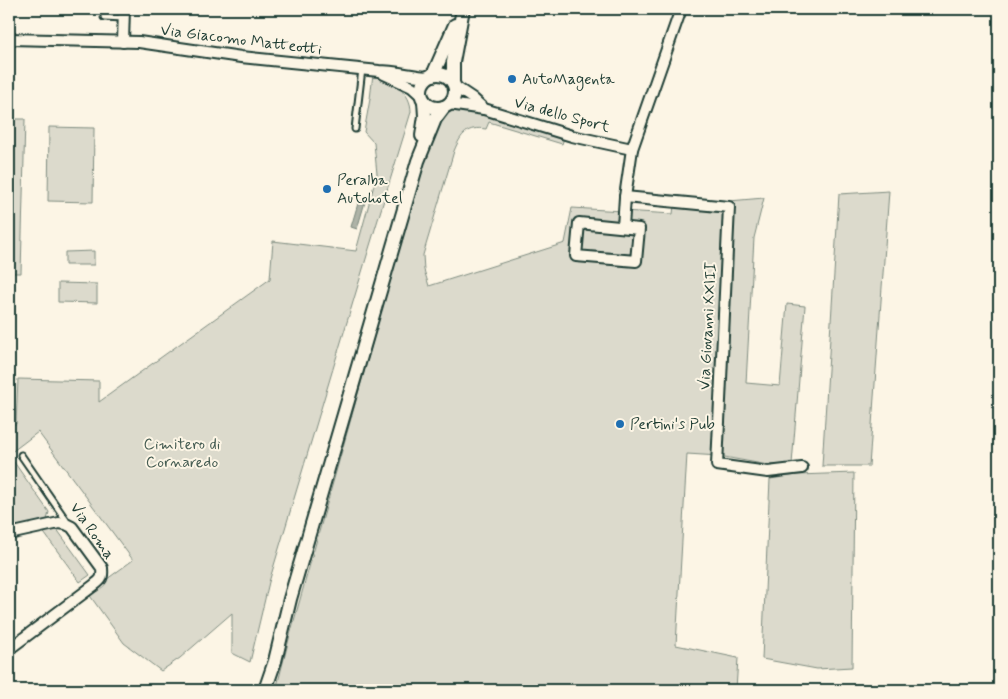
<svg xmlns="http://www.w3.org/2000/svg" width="1008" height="699" font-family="Mynerve,sans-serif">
<rect width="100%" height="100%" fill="#fcf5e5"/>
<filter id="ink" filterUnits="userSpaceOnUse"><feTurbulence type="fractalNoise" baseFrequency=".02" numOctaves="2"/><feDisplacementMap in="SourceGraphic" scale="10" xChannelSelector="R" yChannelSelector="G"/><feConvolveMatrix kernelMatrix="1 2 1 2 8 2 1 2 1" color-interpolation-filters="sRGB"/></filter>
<g filter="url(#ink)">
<g fill="#dcdacc" stroke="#7e8c80">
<path d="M373 74 378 75 399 84 400 88C407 95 411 102 411 112L368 252 269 582 250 662 232 653V613L180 658 161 671 124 643 88 593 133 560 38 432 9 454V424H16L18 379 99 381V402L270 279 273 241 356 251 377 174 374 143 364 132 370 99Z"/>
<path d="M457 109 470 110 564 138 562 144 489 122 486 129C467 126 461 134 454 151L423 255 424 270 429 286 565 243 572 208 673 214 675 197 729 201 764 198 754 238 746 383 780 386 787 304 805 306 792 464 768 465 719 456 687 454 676 645 738 658 736 690H276L290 635 421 170 435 128 445 114Z"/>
<polygon points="9,119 25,119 21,273 9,273"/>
<polygon points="49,127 94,128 93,202 48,201"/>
<polygon points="889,191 869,466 822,466 839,194"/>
<polygon points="94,251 94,265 65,265 65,252"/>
<polygon points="58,283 97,284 97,303 58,302"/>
<polygon points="9,455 49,512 47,520 9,528"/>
<polygon points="854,473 852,667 817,669 762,659 770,479 797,475"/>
<polygon points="56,528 90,575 80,582 42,530"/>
</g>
<polygon fill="#aeb3a7" stroke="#758479" points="359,200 365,202 357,229 351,227"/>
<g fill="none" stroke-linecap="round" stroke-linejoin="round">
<g stroke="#1f3d34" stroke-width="9">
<g id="service">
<polyline points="104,9 104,17 123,18"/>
<polyline points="355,129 362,69"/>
<polyline points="21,455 66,520 66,524"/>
</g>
</g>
<g stroke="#1f3d34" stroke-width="14">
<g id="minor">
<path d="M9 39 139 42 241 57 379 71C396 71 412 76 429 77"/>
<polyline points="123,42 124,9"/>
<polyline points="384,74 412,87 422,96"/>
<polyline points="454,86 472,98 484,109"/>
<polyline points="449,104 484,109 572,136 632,149"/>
<polyline points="625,197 729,207 717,465 768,472 802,468"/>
<polygon points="579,223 639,229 636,261 576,256"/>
<polyline points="623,227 625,197 632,149 681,9"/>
<path d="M9 534 59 523 66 524 72 527 102 568C103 579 101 580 93 586L9 649"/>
</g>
</g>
<g stroke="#1f3d34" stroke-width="16">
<g id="tertiary">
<circle cx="438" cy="91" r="17"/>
<polyline points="433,75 455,25"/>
<polyline points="453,83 453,62 463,9"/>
<polyline points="422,136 425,116 424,101"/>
<polyline points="265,690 275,661 290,599 418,161 435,119 444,107"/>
</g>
</g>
<use href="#service" stroke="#fcf5e5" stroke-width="5"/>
<use href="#minor" stroke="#fcf5e5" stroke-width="10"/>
<use href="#tertiary" stroke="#fcf5e5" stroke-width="12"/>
</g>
</g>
<g fill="#1f6fb2" stroke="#fcf5e5" stroke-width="2">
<circle cx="512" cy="79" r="5"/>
<circle cx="327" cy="189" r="5"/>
<circle cx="620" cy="424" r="5"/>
</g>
<g text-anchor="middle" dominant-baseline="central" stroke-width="4" stroke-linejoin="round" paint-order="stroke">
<g font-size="16" fill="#1f3d34" stroke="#fcf5e5">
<text transform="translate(241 40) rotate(7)">Via Giacomo Matteotti</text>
<text transform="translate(562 115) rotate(15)">Via dello Sport</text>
<text transform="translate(708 326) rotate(-87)">Via Giovanni XXIII</text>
<text transform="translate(92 531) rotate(55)">Via Roma</text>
</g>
<g font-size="16" fill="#1f3d34" stroke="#fcf5e5" text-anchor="start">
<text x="522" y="79">AutoMagenta</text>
<text x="337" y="180">Peralba<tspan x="337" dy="18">Autohotel</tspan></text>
<text x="630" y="424">Pertini's Pub</text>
</g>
<g font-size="16" fill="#455c52" stroke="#fcf5e5">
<text x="182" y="444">Cimitero di<tspan x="182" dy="18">Cornaredo</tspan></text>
</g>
</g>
<rect width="1008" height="699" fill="none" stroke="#fcf5e5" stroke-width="30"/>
<rect x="15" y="15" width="978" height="669" fill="none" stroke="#1f3d34" stroke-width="2" filter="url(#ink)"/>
</svg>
